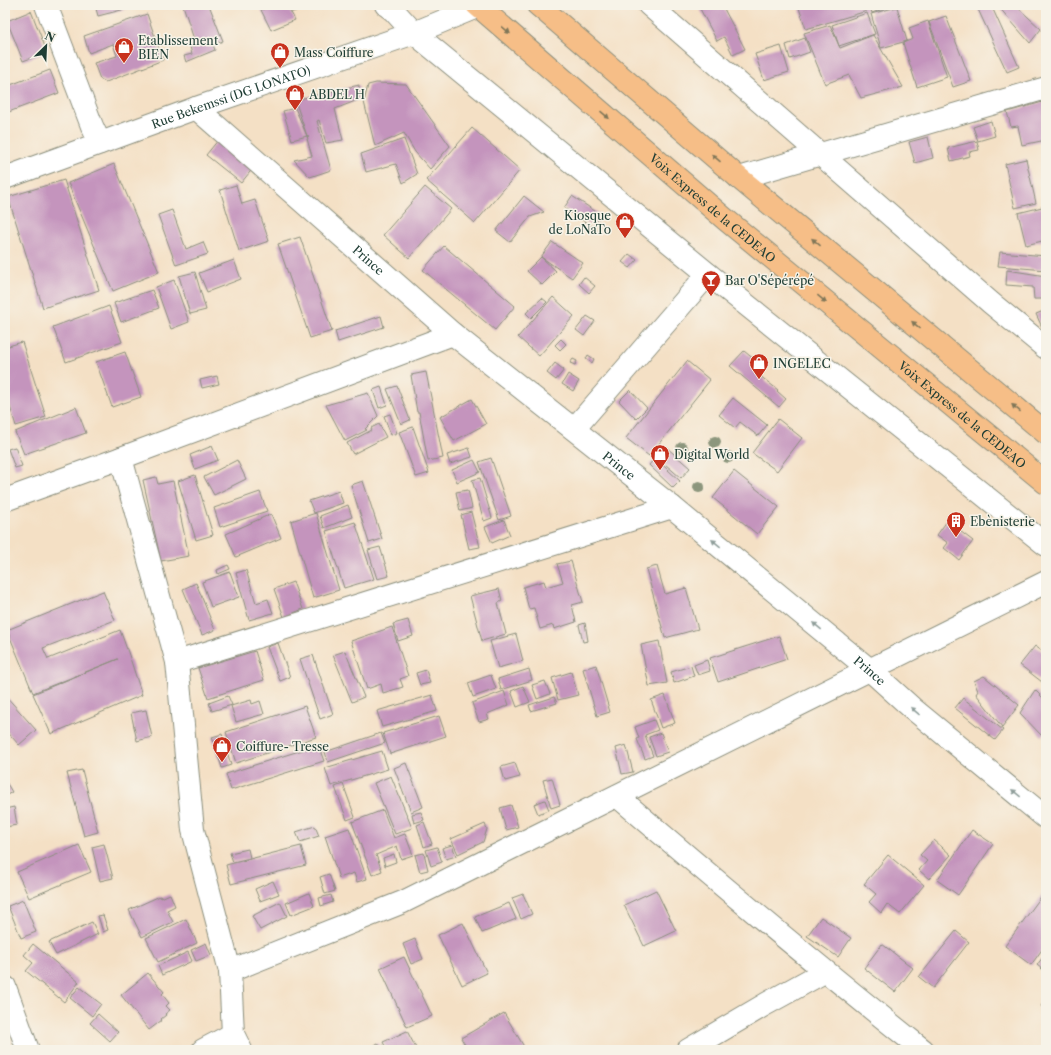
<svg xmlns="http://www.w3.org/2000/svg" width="1051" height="1055" font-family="'Libre Caslon Text',serif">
<rect width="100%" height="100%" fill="#f7f3e8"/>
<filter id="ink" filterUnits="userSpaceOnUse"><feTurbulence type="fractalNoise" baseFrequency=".025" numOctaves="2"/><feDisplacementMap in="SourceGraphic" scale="8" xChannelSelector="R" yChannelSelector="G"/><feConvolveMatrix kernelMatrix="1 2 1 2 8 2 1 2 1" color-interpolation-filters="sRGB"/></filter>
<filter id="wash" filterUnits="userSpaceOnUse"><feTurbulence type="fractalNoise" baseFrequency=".012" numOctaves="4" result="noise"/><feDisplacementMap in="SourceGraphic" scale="16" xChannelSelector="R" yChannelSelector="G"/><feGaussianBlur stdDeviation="0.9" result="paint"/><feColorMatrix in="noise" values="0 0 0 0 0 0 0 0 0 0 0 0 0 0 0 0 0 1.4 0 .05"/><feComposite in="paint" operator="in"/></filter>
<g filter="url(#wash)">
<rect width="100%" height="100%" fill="#f4e0c5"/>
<g id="blocks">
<g fill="#c494bd">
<polygon points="95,5 132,5 133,7 98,16"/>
<polygon points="183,5 209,5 223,41 213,45 215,50 186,62 184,56 192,54 190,47 196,46"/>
<polygon points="275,5 287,5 295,20 271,30 261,10"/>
<polygon points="288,5 307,5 308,8 292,12"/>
<polygon points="698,5 722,5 745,49 733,55 724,37 717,41"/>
<polygon points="798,5 865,5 867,11 806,29"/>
<polygon points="869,5 894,5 872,13"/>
<polygon points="976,5 991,5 1019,67 1007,72"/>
<polygon points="997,5 1015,5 1041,29 1030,43"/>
<polygon points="897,7 907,41 881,48 871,14"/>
<polygon points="31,11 47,52 23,61 7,21"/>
<polygon points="867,13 875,34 839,46 832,25"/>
<polygon points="147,14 163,60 106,82 100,79 94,63 117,56 113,44 89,53 84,36"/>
<polygon points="946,16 971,81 953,87 929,22"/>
<polygon points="928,21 947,77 917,87 903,43 913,39 909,28"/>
<polygon points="830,25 840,48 873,35 903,87 861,98 849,75 825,84 804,33"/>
<polygon points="805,38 810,52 790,59 786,45"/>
<polygon points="781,46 789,72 764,80 755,54"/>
<polygon points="50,70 59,93 6,113 5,87"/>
<polygon points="376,83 406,84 450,146 430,169 415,152 404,133 375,146 364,102 368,85"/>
<polygon points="359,85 358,100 335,109 343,140 326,143 319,120 317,121 331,170 310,177 294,160 312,156 307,139 308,139 307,136 309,136 307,136 295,100"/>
<polygon points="1046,101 1046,140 1022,145 1018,126 1011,127 1007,112"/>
<polygon points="295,108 307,136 292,140 283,111"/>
<polygon points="991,121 995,136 978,141 973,127"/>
<polygon points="472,128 520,170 475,223 426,180"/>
<polygon points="928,137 933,158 915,163 909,142"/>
<polygon points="219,139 254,167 241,183 206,155"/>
<polygon points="404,139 417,174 403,183 396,164 366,172 361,154"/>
<polygon points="977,141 979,150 969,152 970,156 951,161 948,148"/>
<polygon points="1026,159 1036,203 1015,208 1005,164"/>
<polygon points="114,164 159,272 113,291 68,183"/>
<polygon points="64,180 99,290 43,308 8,197"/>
<polygon points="236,185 242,204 255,200 269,241 239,251 220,190"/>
<polygon points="425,187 451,209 409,258 383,235"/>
<polygon points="524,196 544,212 530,217 510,242 496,231"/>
<polygon points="572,196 601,215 593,227 564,208"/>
<polygon points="1046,206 1046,240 1026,245 1018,213"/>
<polygon points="172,210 186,249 203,242 208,254 176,265 158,215"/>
<polygon points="300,237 332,331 310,338 278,244"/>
<polygon points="552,242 583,263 572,278 541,257"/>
<polygon points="444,246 515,306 495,330 423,270"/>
<polygon points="1000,252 1046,256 1046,270 998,266"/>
<polygon points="629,254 637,260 630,268 622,262"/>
<polygon points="541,257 556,271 542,285 527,271"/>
<polygon points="234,260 241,279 207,292 199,273"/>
<polygon points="1007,270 1046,276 1046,299 1034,299 1033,287 1006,285"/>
<polygon points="195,272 206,310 190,314 179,276"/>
<polygon points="584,277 595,286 589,293 579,284"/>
<polygon points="174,280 189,322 171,329 156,287"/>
<polygon points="152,290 159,308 121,322 114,303"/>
<polygon points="553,297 574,316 539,356 518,337"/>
<polygon points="542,298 547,302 531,318 526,313"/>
<polygon points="109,306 122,342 66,362 53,327"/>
<polygon points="1046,310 1046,336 1036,314"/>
<polygon points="381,316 384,327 338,342 335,331"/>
<polygon points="587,316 595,321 584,336 576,330"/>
<polygon points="561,339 566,344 560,350 555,345"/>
<polygon points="22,342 46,417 16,426 5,391 5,347"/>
<polygon points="744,351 761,365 755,372 778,390 777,391 786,399 779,407 730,366"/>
<polygon points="125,352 141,397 112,407 96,362"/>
<polygon points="588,355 594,359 592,363 586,359"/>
<polygon points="573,359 577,361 575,365 570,363"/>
<polygon points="687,361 710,380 649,456 626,438"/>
<polygon points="555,363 564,370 556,380 547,373"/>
<polygon points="426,372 443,458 428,461 419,412 417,412 411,375"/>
<polygon points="568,374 579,381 573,391 562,384"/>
<polygon points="217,376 219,384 202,388 200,380"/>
<polygon points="397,386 410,420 401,424 387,389"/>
<polygon points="381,387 387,405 379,408 373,390"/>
<polygon points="630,390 647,408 636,419 619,401"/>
<polygon points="368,393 378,416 365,429 367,430 345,441 326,405"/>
<polygon points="733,398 767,425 758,436 740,422 735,428 719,415"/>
<polygon points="472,399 486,424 454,441 440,417"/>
<polygon points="76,407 86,433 24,454 15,432"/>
<polygon points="390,414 397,433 391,435 384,416"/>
<polygon points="778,419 802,438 777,471 752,453"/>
<polygon points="379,424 386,437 353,454 347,443 372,430 371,428"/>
<polygon points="413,427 429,473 416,477 399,432"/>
<polygon points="212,446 218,460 195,469 190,455"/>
<polygon points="15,447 22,466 15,468 8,449"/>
<polygon points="666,447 690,468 681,478 657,457"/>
<polygon points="469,448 472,457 450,464 447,455"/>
<polygon points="491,458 511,516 499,520 479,462"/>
<polygon points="655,458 680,481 673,488 649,465"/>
<polygon points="237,460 246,479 214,495 204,477"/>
<polygon points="474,460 480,472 457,482 452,470"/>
<polygon points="734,471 779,507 757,534 713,498"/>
<polygon points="195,475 213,535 196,540 178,481"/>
<polygon points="156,477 158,484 173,481 189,556 161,561 143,480"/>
<polygon points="480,478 492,518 484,521 472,480"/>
<polygon points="363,481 382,539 369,543 351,485"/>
<polygon points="468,490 472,508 460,511 456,492"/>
<polygon points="339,491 343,503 314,513 309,501"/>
<polygon points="260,492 267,511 220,527 214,508"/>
<polygon points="348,505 352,517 324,528 320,516"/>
<polygon points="471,512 480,547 469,549 461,515"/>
<polygon points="316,513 339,590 313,598 291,521"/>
<polygon points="271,514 281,538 236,557 226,534"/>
<polygon points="504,520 510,535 492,543 485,527"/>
<polygon points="947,521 973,541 959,560 944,548 948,543 937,535"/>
<polygon points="355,522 374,579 344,588 326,531"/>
<polygon points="380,547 389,576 377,579 368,550"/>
<polygon points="571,561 583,602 572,605 576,622 554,629 553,625 540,629 534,608 529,609 523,587 544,581 546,587 563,582 557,564"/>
<polygon points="228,565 230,569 218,574 217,570"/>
<polygon points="657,566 665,594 686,588 698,629 665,638 646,569"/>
<polygon points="246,570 256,603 268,599 273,613 249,620 236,573"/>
<polygon points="230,572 239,597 211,607 202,582"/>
<polygon points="293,582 303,609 284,617 274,589"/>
<polygon points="196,583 215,630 202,635 183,589"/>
<polygon points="499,589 502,601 498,603 506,634 482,641 470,596"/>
<polygon points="103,591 115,620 43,648 48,659 120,630 129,655 142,695 51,734 33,694 118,659 33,693 7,630"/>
<polygon points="408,620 413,636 398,641 393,624"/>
<polygon points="585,623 588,641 583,642 579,625"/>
<polygon points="392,627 408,676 400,679 403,687 383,693 381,684 367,689 351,641"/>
<polygon points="516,634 523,661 498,668 490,641"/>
<polygon points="779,636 787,659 718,682 710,658"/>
<polygon points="659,641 667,683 649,686 641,645"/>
<polygon points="278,643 290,677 280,681 267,647"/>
<polygon points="1035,646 1046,654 1046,685 1020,665"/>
<polygon points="255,651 264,680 208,698 198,668"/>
<polygon points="345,651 364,697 352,702 333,655"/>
<polygon points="313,655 333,714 320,719 300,659"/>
<polygon points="707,660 710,671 698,675 694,665"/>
<polygon points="596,665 610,712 597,716 583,669"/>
<polygon points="691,666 694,676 674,683 671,672"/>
<polygon points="529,669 532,680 501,690 498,679"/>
<polygon points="426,670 430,683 420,685 416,673"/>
<polygon points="571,672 578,695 558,700 552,678"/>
<polygon points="491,675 496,689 473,697 468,683"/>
<polygon points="984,676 1019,705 1002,727 976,694 978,691 974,681"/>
<polygon points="545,681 550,694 537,699 532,685"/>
<polygon points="523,686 530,702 517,707 511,691"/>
<polygon points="1035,690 1046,701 1046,732 1042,736 1020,713"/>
<polygon points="504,691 509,705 487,714 489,719 479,722 472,703"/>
<polygon points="5,695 36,730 19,745 5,729"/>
<polygon points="432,695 437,711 382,727 377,711"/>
<polygon points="665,695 675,723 661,728 651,700"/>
<polygon points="228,696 232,705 212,711 209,703"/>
<polygon points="554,697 557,703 531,711 529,705"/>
<polygon points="963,698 1003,730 995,740 955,708"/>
<polygon points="251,700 252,704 260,701 264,714 236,722 231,706"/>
<polygon points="305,706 316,737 236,763 226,732"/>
<polygon points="146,710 152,737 137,741 131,713"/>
<polygon points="439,716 446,736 390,754 383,733"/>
<polygon points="654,720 658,730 645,735 653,756 645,759 637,739 639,738 635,727"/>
<polygon points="381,733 385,743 328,762 325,752"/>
<polygon points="661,733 668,752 656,756 649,737"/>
<polygon points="222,734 231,765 222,768 212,737"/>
<polygon points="318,745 324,761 231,790 226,774"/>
<polygon points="626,745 633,772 622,774 616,748"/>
<polygon points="382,751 388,769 331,786 325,768"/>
<polygon points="406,763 423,807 411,812 394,768"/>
<polygon points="515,763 520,777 505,781 501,767"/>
<polygon points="82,770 98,832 84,836 67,773"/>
<polygon points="391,776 412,828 395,834 374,783"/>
<polygon points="552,778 560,805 551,808 543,780"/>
<polygon points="5,782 6,782 12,792 7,795 5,792"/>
<polygon points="343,784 355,817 347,820 335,787"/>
<polygon points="545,800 549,810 538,814 534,804"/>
<polygon points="511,805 518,827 506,830 500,808"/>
<polygon points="14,807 17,825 5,827 5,809"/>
<polygon points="383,810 394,838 405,834 413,855 401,859 397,846 376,855 382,871 372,875 352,822"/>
<polygon points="421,812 424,820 414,823 412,814"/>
<polygon points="424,822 432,844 424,847 417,825"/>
<polygon points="485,824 487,829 483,842 458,854 451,839"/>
<polygon points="315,826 319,836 300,842 296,832"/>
<polygon points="349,828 367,879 357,882 354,873 339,878 325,836"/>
<polygon points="972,830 993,844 958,895 937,880"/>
<polygon points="934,840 951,855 929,879 919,870 927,861 920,855"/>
<polygon points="104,844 113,878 100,881 92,847"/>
<polygon points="79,845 91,872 29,898 17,872"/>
<polygon points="452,845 456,856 446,859 442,848"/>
<polygon points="301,846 306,865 231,884 226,865"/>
<polygon points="437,847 442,862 431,866 426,850"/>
<polygon points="248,849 250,858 233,862 230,853"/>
<polygon points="424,853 428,870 420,872 415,855"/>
<polygon points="394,854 396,862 385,866 383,858"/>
<polygon points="888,855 924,885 900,914 887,904 881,913 869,902 876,894 864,884"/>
<polygon points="329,874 335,891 325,894 320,877"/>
<polygon points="273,881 279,894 260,901 255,889"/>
<polygon points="656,890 676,931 644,946 624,905"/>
<polygon points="1046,890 1046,944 1031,965 1005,946"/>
<polygon points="309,893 314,906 291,915 286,903"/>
<polygon points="170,894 175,906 167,910 173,922 142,937 129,910 160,896 161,898"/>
<polygon points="523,894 532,914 521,919 512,898"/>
<polygon points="331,895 333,902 321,906 319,898"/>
<polygon points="23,900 36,932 21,938 8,906"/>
<polygon points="280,902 287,916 260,930 252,916"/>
<polygon points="509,903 516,919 482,933 475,917"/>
<polygon points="103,915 108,930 103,932 98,916"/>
<polygon points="821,917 851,938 838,957 807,936"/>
<polygon points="186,919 197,943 158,962 146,938"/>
<polygon points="92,922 98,934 56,955 49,942"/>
<polygon points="463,923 487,973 462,985 438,935"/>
<polygon points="956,931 969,942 933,988 919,977"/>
<polygon points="415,939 423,959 411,964 403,944"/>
<polygon points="206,943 211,955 196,961 191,950"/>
<polygon points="33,944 79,982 64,1002 26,971 33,963 24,955"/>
<polygon points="882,944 913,968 895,992 864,968"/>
<polygon points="188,952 192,961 162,975 158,966"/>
<polygon points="1046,953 1046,972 1037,965"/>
<polygon points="404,957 432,1016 407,1027 380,968"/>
<polygon points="148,973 164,992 162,994 169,1003 166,1006 170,1010 165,1014 166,1015 161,1019 162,1020 149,1030 121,995"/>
<polygon points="79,987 101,1004 92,1016 70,998"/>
<polygon points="1046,999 1046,1010 1041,1006"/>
<polygon points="504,1013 526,1050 468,1050 461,1038"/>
<polygon points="98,1014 118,1032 110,1041 90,1023"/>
<polygon points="407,1031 417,1050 387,1050 383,1042"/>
<polygon points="378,1043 382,1050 365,1050"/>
</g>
</g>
</g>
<g filter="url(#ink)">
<use href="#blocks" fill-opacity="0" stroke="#8a8e7c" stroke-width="1"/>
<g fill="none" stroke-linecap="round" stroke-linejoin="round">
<g stroke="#8a8e7c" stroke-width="24">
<g id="minor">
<polyline points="46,5 92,126 100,143"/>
<polyline points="386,5 394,11 414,33 708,274 1046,545"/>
<polyline points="649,5 991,303 1046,348"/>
<path id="s1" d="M196 108 453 334 672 507 870 670 912 708 1046 818"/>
<path id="s2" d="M5 178 196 108 414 33 479 6"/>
<polyline points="739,178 1046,88"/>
<polyline points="574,429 708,274"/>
<polyline points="121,458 177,662 193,830 230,971 233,1034 241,1050"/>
<polyline points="5,500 121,458 453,334"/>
<polyline points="177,662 672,507"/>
<path d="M617 796C717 882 819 967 923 1050"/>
<polyline points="230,971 403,902 1046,582"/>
<polyline points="5,987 28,1050"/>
<polyline points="203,1050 233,1034"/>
<polyline points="688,1050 766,1004 824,972"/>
</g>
</g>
<g stroke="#8a8e7c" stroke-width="24">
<g id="major">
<path id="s3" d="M477 5 725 219 1046 483"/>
<polyline points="538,5 739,178 1046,433"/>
</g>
</g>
<use href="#minor" stroke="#fff" stroke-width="22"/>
<use href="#major" stroke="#f6be87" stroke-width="22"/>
</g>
<g fill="#8c967d">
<circle cx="715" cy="442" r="6"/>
<circle cx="682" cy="448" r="6"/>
<circle cx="728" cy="457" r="6"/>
<circle cx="699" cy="487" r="6"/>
</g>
<defs><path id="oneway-solid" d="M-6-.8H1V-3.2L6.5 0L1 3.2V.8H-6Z"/></defs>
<g fill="#807759">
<use href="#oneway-solid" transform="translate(506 30) rotate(41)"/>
<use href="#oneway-solid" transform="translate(605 115) rotate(41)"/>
<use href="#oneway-solid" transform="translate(716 158) rotate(-139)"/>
<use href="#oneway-solid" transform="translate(816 242) rotate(-140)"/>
<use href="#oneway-solid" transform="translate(822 299) rotate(39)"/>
<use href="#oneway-solid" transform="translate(916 325) rotate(-140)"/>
<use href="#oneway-solid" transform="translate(1016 408) rotate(-140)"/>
</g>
<g fill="#8f9e9a">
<use href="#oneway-solid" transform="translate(716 543) rotate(-141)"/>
<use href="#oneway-solid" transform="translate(817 626) rotate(-141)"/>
<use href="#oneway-solid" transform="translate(915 711) rotate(-140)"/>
<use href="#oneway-solid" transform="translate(1016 793) rotate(-141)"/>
</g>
</g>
<defs>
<g id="shop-pin" transform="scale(1)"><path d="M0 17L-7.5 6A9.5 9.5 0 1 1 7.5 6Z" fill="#c8321e" stroke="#f7f3e8"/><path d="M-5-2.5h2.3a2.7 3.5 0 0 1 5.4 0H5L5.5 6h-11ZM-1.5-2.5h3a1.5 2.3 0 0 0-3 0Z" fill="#fff"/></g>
<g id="bar-pin" transform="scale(1)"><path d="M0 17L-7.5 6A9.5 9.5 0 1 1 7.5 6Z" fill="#c8321e" stroke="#f7f3e8"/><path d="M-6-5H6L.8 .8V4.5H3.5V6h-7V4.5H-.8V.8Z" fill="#fff"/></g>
<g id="building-pin" transform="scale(1)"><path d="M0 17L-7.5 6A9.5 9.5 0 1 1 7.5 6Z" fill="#c8321e" stroke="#f7f3e8"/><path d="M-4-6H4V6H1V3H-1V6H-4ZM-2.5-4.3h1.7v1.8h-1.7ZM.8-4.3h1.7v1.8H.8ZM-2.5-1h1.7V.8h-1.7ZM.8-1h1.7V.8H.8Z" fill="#fff"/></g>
</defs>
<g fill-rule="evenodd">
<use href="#shop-pin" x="124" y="47"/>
<use href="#shop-pin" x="280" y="52"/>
<use href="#shop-pin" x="295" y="94"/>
<use href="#shop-pin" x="625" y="222"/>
<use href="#bar-pin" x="711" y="280"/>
<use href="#shop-pin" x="759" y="363"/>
<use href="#shop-pin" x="660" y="454"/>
<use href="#building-pin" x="956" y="521"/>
<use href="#shop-pin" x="222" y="746"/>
</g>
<g text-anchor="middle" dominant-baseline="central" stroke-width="3" stroke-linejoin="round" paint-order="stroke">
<g font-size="12" fill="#1f3d34" stroke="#f7f3e8" text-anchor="start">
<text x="138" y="40">Etablissement<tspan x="138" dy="14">BIEN</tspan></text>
<text x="294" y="52">Mass Coiffure</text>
<text x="309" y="94">ABDEL H</text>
<text x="611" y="215" text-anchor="end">Kiosque<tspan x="611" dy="14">de LoNaTo</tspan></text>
<text x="725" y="280">Bar O'Sépérépé</text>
<text x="773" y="363">INGELEC</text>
<text x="674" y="454">Digital World</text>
<text x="970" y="521">Ebènisterie</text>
<text x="236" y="746">Coiffure- Tresse</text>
</g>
<g font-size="12" fill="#1f3d34" stroke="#f7f3e8">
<text stroke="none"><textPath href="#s2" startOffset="240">Rue Bekemssi (DG LONATO)</textPath></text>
<text stroke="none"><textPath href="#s3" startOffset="311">Voix Express de la CEDEAO</textPath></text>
<text stroke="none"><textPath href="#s1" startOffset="230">Prince</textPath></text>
<text stroke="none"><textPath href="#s3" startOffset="635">Voix Express de la CEDEAO</textPath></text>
<text stroke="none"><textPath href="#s1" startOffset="554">Prince</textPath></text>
<text stroke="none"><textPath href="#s1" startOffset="878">Prince</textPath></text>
</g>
</g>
<rect width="1051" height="1055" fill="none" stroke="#f7f3e8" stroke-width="20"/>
<g transform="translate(46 46) rotate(24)" stroke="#f7f3e8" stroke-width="3" paint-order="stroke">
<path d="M0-3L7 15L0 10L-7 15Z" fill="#1f3d34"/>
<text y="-6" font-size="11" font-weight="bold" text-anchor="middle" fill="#1f3d34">N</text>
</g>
</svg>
